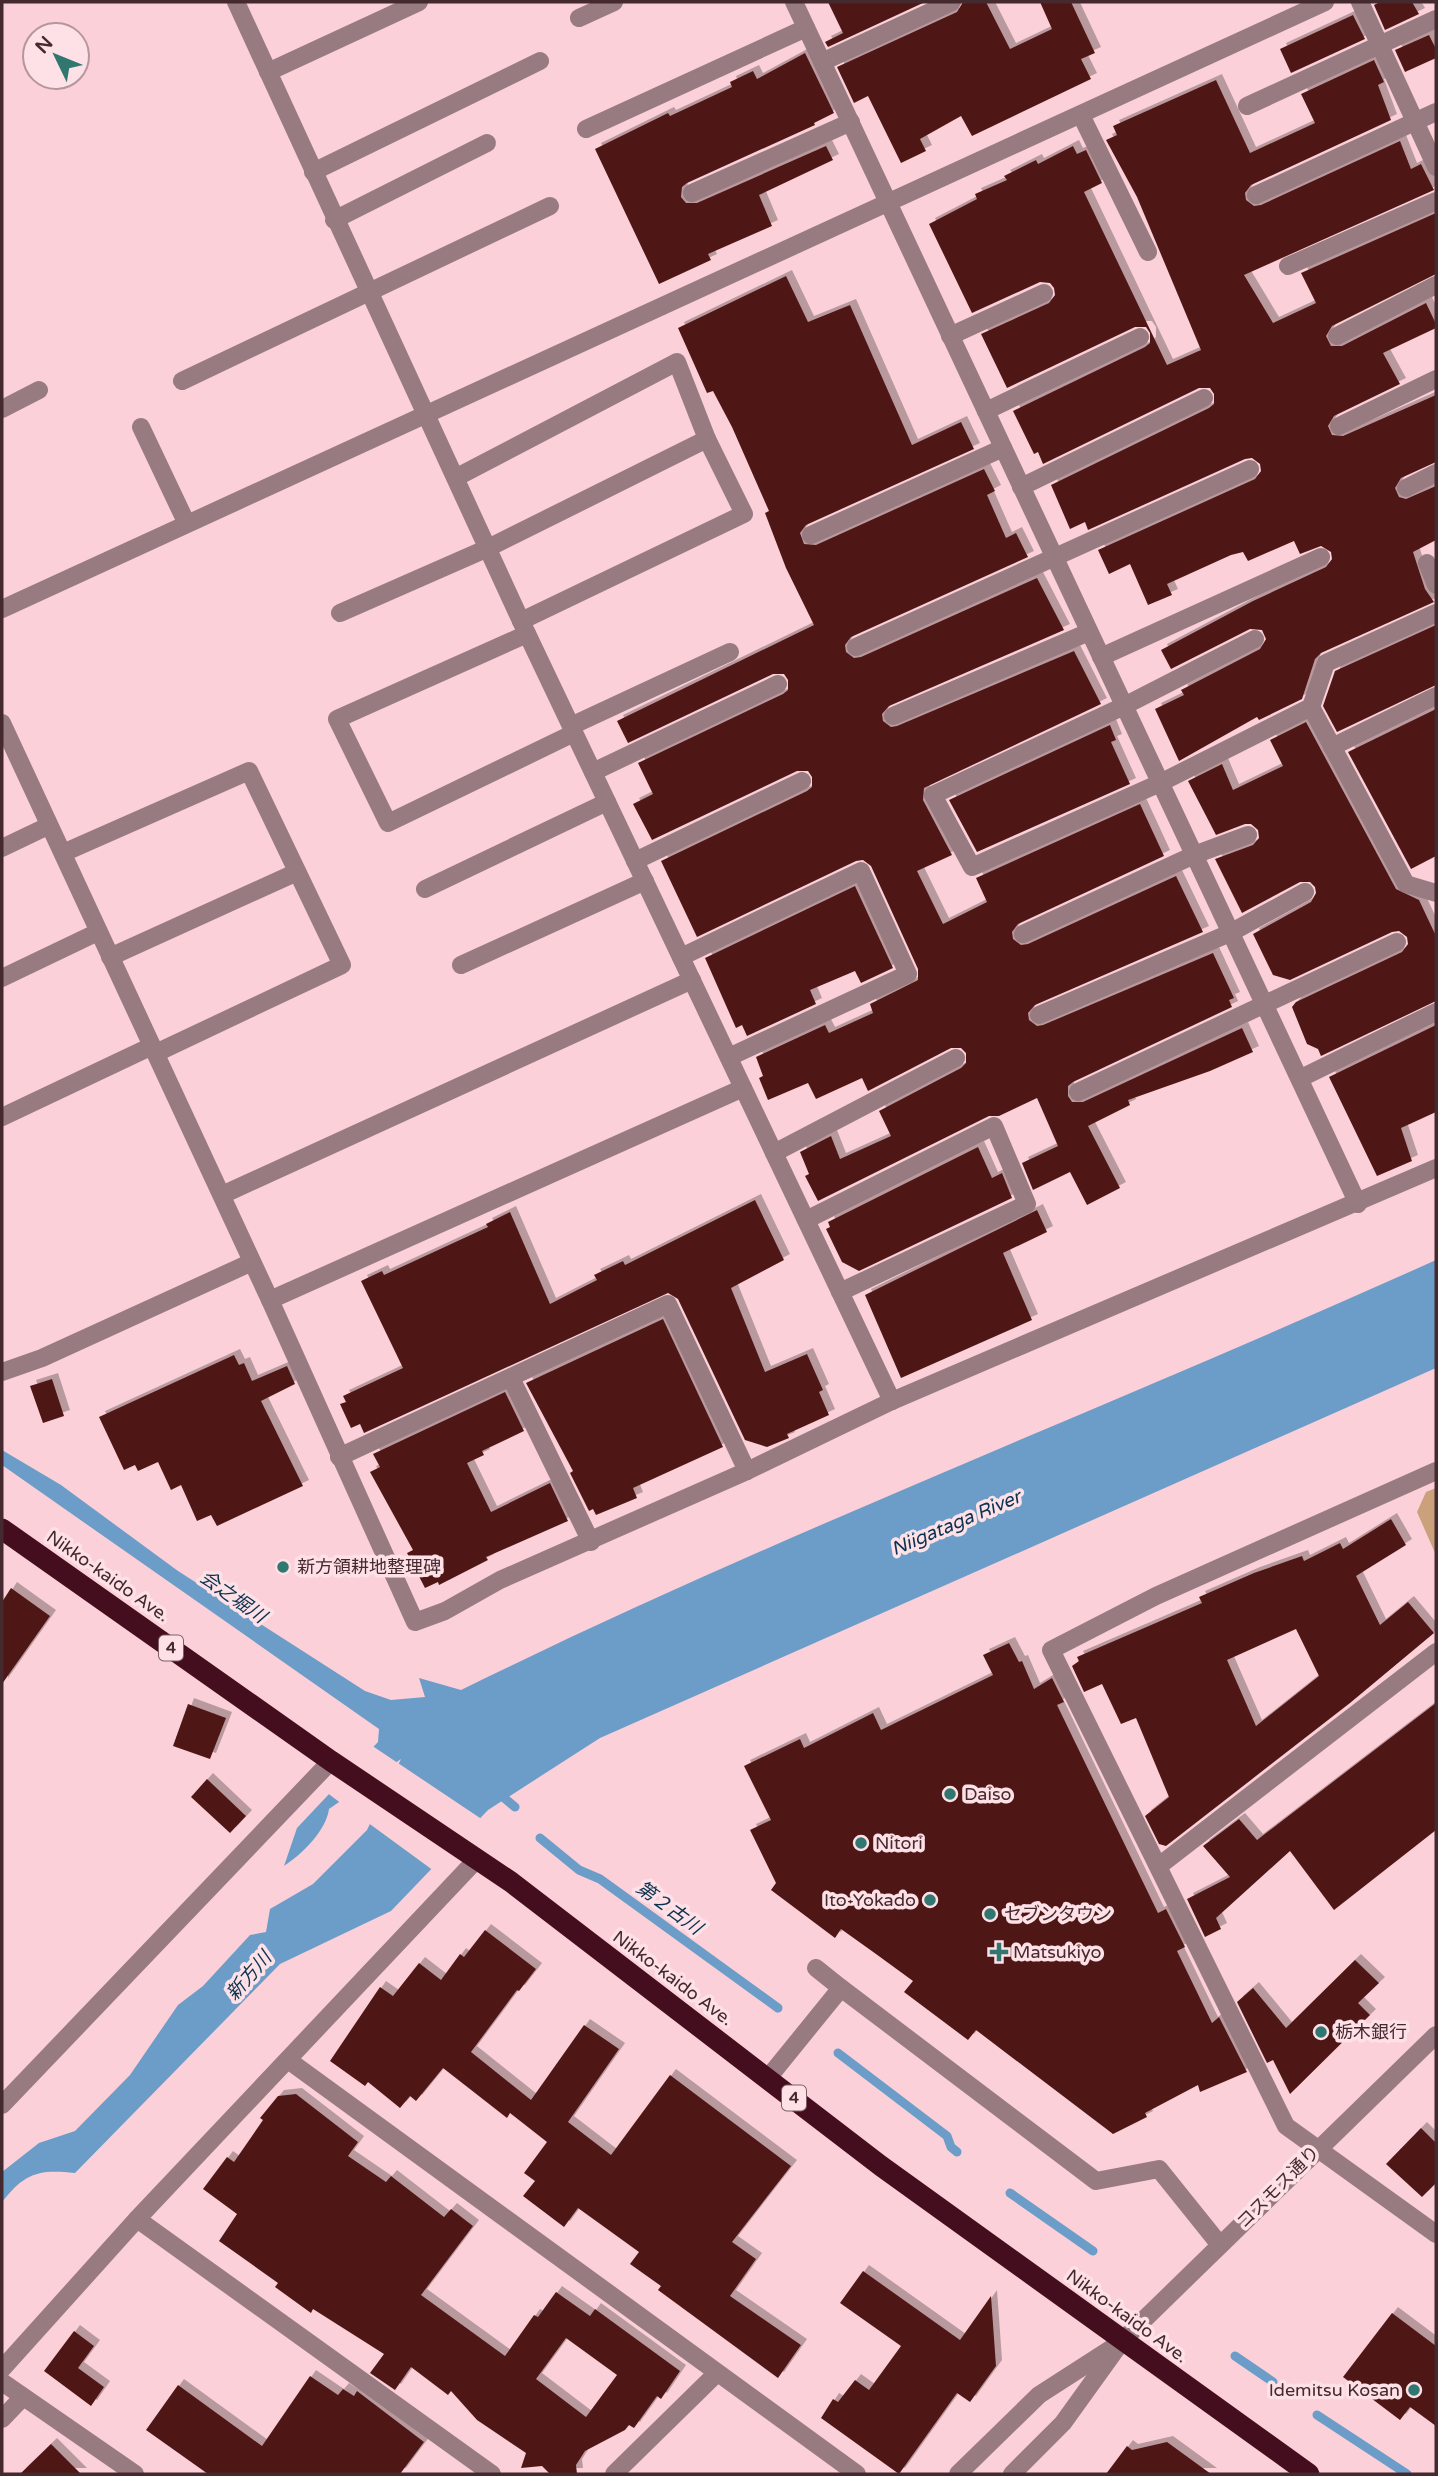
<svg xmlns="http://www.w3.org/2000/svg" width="1438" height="2476" font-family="'Varela Round','Noto Sans JP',sans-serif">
<defs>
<filter id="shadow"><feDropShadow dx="6" dy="-6" stdDeviation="0" flood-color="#0004"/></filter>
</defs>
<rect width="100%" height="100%" fill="#fbd0d8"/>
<polygon fill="#caa17a" points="1436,1488 1436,1555 1417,1512 1426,1492"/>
<path fill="#6b9dc8" d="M1436 1260V1368L600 1738 488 1810 391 1911 280 1964 75 2173C38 2169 25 2173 2 2202V2172L39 2143 75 2131 130 2075 178 2005 203 1986 250 1935 266 1932 270 1909 313 1884 367 1830 401 1759 329 1809C326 1831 302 1854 284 1866L297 1828 378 1742 379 1729 2 1465V1450L61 1485 178 1571 365 1691 391 1700 425 1697 419 1678 461 1690C780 1533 1113 1406 1436 1260Z"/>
<polygon fill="#fbd0d8" points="371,1745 483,1820 434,1871 367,1822 393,1769 342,1804 326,1792"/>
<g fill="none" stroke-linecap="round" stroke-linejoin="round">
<g stroke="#6b9dc8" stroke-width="9">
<polyline points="496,1791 515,1807"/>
<polyline points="540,1838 579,1870 600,1879 778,2008"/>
<polyline points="838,2053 947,2136 951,2147 957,2152"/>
<polyline points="1010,2193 1093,2251"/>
<polyline points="1235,2356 1273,2382"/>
<polyline points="1317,2415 1407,2474"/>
</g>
</g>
<g fill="#4f1816" fill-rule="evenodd" filter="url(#shadow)">
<polygon points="828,2 925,2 828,47 825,42 843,33"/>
<polygon points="963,2 986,2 1010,49 1052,29 1040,2 1071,2 1095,53 1081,59 1091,79 972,136 961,116 920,139 926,151 901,163 868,96 854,103 837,67 957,12"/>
<polygon points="1380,2 1412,2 1419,14 1385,30 1374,5"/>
<polygon points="1353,15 1365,39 1291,73 1280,49"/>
<polygon points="1429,35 1436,49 1436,58 1405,72 1395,50"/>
<polygon points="805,53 834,113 814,123 815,125 687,183 682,187 681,197 686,203 697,203 826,146 833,160 759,195 772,226 708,254 711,260 659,284 595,149 668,113 670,116 732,87 730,82 753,71 757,79"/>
<polygon points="1374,60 1384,82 1378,85 1391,120 1251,185 1245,193 1246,200 1254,206 1261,205 1400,141 1411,169 1421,164 1434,190 1244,275 1273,323 1316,303 1301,273 1436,213 1436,274 1332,326 1326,336 1331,346 1342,346 1426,303 1436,324 1436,328 1383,353 1400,384 1334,416 1328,426 1332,435 1343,436 1436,395 1436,462 1401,478 1395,488 1399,497 1406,499 1436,486 1436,540 1413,552 1425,589 1434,602 1321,653 1315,659 1302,699 1259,720 1257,717 1179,761 1155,709 1184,695 1181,690 1260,649 1266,639 1262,630 1250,629 1171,669 1161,650 1253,601 1326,567 1332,559 1331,552 1321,546 1300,554 1294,541 1248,561 1243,552 1231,555 1167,584 1172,595 1148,605 1130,564 1109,574 1098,550 1255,479 1261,471 1260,464 1252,458 1245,459 1088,530 1085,522 1070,529 1051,485 1209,408 1214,404 1214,394 1210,388 1199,388 1043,464 1038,452 1034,454 1013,411 1145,347 1150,343 1150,333 1146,327 1135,327 1007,388 981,334 1049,303 1055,295 1054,288 1050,283 1040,282 972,313 929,224 977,199 975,194 1007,180 1004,176 1036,160 1038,164 1073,146 1077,154 1086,150 1102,183 1084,192 1167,365 1201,350 1137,197 1106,140 1117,135 1113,126 1216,80 1250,153 1315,123 1301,94"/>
<polygon points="786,276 808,322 850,305 912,445 961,422 974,449 806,525 800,533 804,544 816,545 984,469 995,491 987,495 1006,538 1016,533 1028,557 851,637 845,645 846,652 854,658 861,657 1037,578 1064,630 889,706 882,714 883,721 891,727 897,726 1074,651 1101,704 924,788 923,800 952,855 917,871 943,924 987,902 976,878 1140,804 1164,856 1018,924 1012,932 1013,939 1021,945 1028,944 1176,876 1203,932 1035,1005 1028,1013 1029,1020 1037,1026 1043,1025 1213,953 1234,998 1229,1000 1232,1007 1073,1082 1068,1086 1068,1096 1072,1102 1083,1102 1242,1028 1253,1052 1210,1071 1128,1100 1130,1105 1088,1126 1120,1188 1087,1205 1070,1172 1033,1190 1022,1163 1058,1146 1037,1098 999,1116 989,1116 818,1201 805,1176 809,1174 800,1152 831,1136 840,1159 891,1136 879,1111 961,1068 966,1063 966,1053 961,1048 951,1048 868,1091 862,1078 816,1099 808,1083 768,1100 759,1078 763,1076 756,1057 825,1025 829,1033 873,1013 870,1004 918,980 918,969 871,866 863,860 856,861 697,937 661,861 807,791 812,787 812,777 808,771 797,771 652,840 633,804 653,794 638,763 783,694 788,690 788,680 784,674 773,674 628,743 617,721 814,625 786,568 765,513 769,511 732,427 713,391 707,393 678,328"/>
<polygon points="1436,625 1436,685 1337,732 1323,706 1335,671"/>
<polygon points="1436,709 1436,856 1411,869 1348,752"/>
<polygon points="1306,722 1396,889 1419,900 1436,936 1436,1001 1321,1056 1318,1049 1307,1044 1292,1007 1296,1002 1402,952 1408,944 1407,937 1399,931 1392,932 1290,980 1273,975 1253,934 1311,902 1316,893 1315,887 1310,882 1300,882 1242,913 1215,859 1253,845 1259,838 1258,830 1251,824 1245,824 1216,835 1188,781 1222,764 1233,790 1283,766 1270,740"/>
<polygon points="1110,725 1116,740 1111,742 1130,784 977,852 949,800"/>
<polygon points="855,886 893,968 861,983 855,971 810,990 816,1004 747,1036 742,1025 736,1028 705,958"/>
<polygon points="1436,1025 1436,1112 1401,1128 1412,1161 1377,1176 1329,1077"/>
<polygon points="978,1147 992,1178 1002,1173 1012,1198 859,1271 842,1262 826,1229 830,1227 828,1222"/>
<polygon points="755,1200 784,1260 731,1288 765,1372 807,1354 823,1390 819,1392 829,1415 787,1434 789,1438 767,1447 745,1440 678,1299 668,1293 364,1433 360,1424 351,1428 340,1404 346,1402 343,1396 403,1368 361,1281 382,1271 384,1275 488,1227 486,1224 510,1212 550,1304 597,1280 594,1275 623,1261 625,1265"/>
<polygon points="1037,1210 1047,1232 1003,1253 1032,1320 901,1378 865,1295"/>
<polygon points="663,1319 723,1447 633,1488 637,1498 596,1515 593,1509 589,1511 570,1473 573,1471 526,1383"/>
<polygon points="234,1355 239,1365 244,1363 252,1381 287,1366 295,1384 261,1401 303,1486 217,1526 211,1515 197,1521 181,1485 171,1490 158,1462 138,1471 135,1465 124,1470 99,1417"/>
<polygon points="52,1379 64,1416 43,1423 30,1386"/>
<polygon points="505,1392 524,1431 482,1451 484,1455 467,1463 491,1512 550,1483 568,1521 486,1557 488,1560 439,1585 438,1582 425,1588 407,1553 413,1550 370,1472 380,1467 373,1454"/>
<path d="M1391 1519 1406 1545 1356 1576 1380 1625 1408 1602 1434 1633 1350 1703 1166 1846 1159 1844 1145 1816 1169 1797 1136 1718 1121 1724 1102 1684 1084 1692 1072 1666 1079 1661 1077 1657 1202 1603 1199 1597 1254 1573 1302 1556 1304 1561 1340 1543 1343 1549ZM1296 1629 1319 1676 1256 1726 1227 1660Z"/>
<polygon points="11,1588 50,1616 2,1684 2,1602"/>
<polygon points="1009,1643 1019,1662 1022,1661 1034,1689 1052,1678 1064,1702 1057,1705 1158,1913 1166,1909 1185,1947 1177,1951 1212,2023 1219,2017 1247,2072 1200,2092 1198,2085 1145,2113 1147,2117 1113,2134 976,2030 968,2040 904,1992 913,1981 876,1954 841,1929 835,1938 771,1890 776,1883 750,1830 771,1820 744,1766 800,1739 804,1748 873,1713 881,1730 993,1675 983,1655"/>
<polygon points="1436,1703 1436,1830 1334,1910 1290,1851 1216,1918 1221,1929 1205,1937 1187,1899 1230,1877 1203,1846 1239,1819 1257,1840"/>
<polygon points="188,1704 226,1718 210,1759 173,1746"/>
<polygon points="207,1779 246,1816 230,1833 191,1797"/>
<polygon points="485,1930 536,1969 519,1991 517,1990 471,2052 531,2100 584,2025 619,2049 568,2122 611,2155 670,2075 791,2166 732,2242 756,2259 730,2296 801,2345 778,2378 658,2290 661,2286 630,2264 639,2252 578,2208 564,2227 523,2196 535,2181 524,2173 547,2142 510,2113 507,2118 443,2068 416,2101 410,2096 400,2108 368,2082 365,2086 330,2061 380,1987 393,1996 419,1963 441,1980 460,1954 464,1957"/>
<polygon points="1355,1960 1379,1983 1358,2003 1370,2015 1290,2094 1273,2060 1267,2063 1237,2002 1253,1988 1286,2028"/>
<path d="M296 2094 358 2142 348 2156 386 2182 391 2176 444 2217 451 2209 473 2226 421 2295 505 2356 534 2315 538 2317 556 2292 590 2316 595 2309 680 2371 661 2399 657 2396 634 2428 629 2425 625 2430 585 2451 576 2465 577 2474H550L542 2466 521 2468 526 2453 477 2420 451 2391 448 2395 411 2367 395 2390 370 2373 384 2354 313 2309 311 2313 275 2287 278 2283 219 2241 237 2214 203 2189 227 2157 234 2162 263 2120 260 2118 278 2096ZM566 2338 617 2375 586 2417 536 2379Z"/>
<polygon points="1421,2128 1436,2143 1436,2183 1422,2197 1386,2164"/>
<polygon points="863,2271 960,2340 991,2296 996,2366 970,2402 957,2393 899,2474 821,2418 833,2399 838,2402 855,2380 869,2390 901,2346 840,2303"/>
<polygon points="1392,2313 1436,2346 1436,2426 1410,2407 1400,2420 1343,2377"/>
<polygon points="74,2331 94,2346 78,2368 104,2387 91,2406 44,2371"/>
<polygon points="310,2376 338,2395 343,2389 354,2396 357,2391 424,2442 400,2474 208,2474 146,2430 178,2385 262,2446"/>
<polygon points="1167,2442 1211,2474 1106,2474 1127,2446 1132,2450"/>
<polygon points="51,2444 81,2474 20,2474"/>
</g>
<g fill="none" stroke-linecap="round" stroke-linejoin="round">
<g stroke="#987b80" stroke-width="18">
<polyline points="236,2 521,621 892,1401"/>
<polyline points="794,2 1358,1204"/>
<polyline points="1360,2 1436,167"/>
<polyline points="579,18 614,2"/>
<polyline points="822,62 952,2"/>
<polyline points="268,72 419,2"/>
<polyline points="1247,106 1436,19"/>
<polyline points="1081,115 1148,252"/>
<polyline points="586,129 806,28"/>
<polyline points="313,172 540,61"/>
<polyline points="692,193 851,122"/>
<polyline points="1256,195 1436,112"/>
<polyline points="334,220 487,143"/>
<polyline points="1288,266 1436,201"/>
<polyline points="950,336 1044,293"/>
<polyline points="1337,336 1436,285"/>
<polyline points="182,381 550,206"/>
<polyline points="2,409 39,390"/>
<polyline points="986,411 1140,337"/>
<polyline points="1339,426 1436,379"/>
<polyline points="141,427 186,522"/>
<polyline points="1021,487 1204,398"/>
<polyline points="1406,488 1436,473"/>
<polyline points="811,535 1003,448"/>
<polyline points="1427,563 1436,585"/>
<polyline points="2,609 1325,2"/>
<polyline points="340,613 488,548 707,439 677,362 457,477"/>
<polyline points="521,621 744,514 707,439"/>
<polyline points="527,634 337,719 388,823 574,733"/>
<polyline points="1255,639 1124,706 933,795 972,867 1160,783 1311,707 1406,884 1436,893"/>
<polyline points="856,647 1250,469"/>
<polyline points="1101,657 1321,557"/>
<polyline points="1311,707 1326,663 1436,613"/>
<polyline points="893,716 1089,632"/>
<polyline points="2,723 270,1300 415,1622 445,1611 500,1580 747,1471 892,1401 1436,1168"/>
<polyline points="571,726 730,652"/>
<polyline points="1332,747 1436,696"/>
<polyline points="593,772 778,684"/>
<polyline points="2,848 48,826"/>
<polyline points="63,853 249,771 342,965 156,1053"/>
<polyline points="635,861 802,781"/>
<polyline points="425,889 607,802"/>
<polyline points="1023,934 1194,855 1248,835"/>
<polyline points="110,957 295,873"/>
<polyline points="681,957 861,871 908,974 729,1057"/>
<polyline points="461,965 645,881"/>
<polyline points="2,978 98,932"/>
<polyline points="1039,1015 1230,933 1305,892"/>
<polyline points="1301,1078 1436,1012"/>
<polyline points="1078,1092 1397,942"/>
<polyline points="2,1117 152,1046"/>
<polyline points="774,1153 956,1058"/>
<polyline points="222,1195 692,980"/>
<polyline points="806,1220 994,1126 1027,1204 840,1292"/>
<polyline points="270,1300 743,1088"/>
<polyline points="2,1372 42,1358 252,1262"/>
<polyline points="511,1378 591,1542"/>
<polyline points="339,1457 668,1304 747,1471"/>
<polyline points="1436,1471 1156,1596 1051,1650 1286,2126 1436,2234"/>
<polyline points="1160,1865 1436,1652"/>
<polyline points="841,1988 1096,2181 1159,2169 1220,2245"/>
<polyline points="288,2060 857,2474"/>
<polyline points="768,2078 841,1988 816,1968"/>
<polyline points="2,2105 331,1761"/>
<polyline points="137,2219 492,2474"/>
<polyline points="2,2369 137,2219 477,1859"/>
<polyline points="2,2382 135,2474"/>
<polyline points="2,2419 23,2397"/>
<polyline points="614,2474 717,2373"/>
<polyline points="958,2474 1039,2395 1112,2348"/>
<polyline points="1012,2474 1063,2423 1122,2341 1436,2035"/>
</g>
<polyline stroke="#440e1f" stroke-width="21" points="2,1529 331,1761 511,1882 881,2166 1309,2474"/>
</g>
<g fill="#307770" stroke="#fee1e6" stroke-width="2.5">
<circle cx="283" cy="1567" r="7"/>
<circle cx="950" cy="1794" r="7"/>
<circle cx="861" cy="1843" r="7"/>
<circle cx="930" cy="1900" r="7"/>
<circle cx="990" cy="1914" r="7"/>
<path d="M995.5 1941.5h7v7h7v7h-7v7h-7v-7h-7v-7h7z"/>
<circle cx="1321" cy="2032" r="7"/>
<circle cx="1414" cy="2390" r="7"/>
</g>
<g text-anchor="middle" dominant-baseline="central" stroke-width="7" stroke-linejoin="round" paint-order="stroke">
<g fill="#fee1e6" stroke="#7c6066" stroke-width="2">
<rect x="159" y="1635.5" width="24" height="25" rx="5"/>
<rect x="782" y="2085.5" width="24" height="25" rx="5"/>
</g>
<g font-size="16" font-weight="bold" fill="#44292f">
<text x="171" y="1648">4</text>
<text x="794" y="2098">4</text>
</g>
<g font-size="18" fill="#44292f" stroke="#fee1e6" text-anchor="start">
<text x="297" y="1567">新方領耕地整理碑</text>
<text x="964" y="1794">Daiso</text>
<text x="875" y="1843">Nitori</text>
<text x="916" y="1900" text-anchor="end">Ito-Yokado</text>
<text x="1004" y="1914">セブンタウン</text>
<text x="1013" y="1952">Matsukiyo</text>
<text x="1335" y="2032">栃木銀行</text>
<text x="1400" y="2390" text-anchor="end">Idemitsu Kosan</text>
</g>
<g font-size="18" fill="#44292f" stroke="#fee1e6">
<text transform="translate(108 1576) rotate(35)">Nikko-kaido Ave.</text>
<text transform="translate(673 1978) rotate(37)">Nikko-kaido Ave.</text>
<text transform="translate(1278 2187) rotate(-45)">コスモス通り</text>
<text transform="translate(1127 2316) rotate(36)">Nikko-kaido Ave.</text>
</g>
<g font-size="19" font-style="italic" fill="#0b3250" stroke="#fee1e6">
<text transform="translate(956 1523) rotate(-23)">Niigataga River</text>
<text transform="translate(233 1597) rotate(35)">会之堀川</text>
<text transform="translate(669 1908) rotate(36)">第２古川</text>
<text transform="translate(249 1976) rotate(-49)">新方川</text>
</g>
</g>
<rect width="1438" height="2476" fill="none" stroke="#44292f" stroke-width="7"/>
<g transform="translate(56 56) rotate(313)"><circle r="33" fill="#fee1e6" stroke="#b4979d" stroke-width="2"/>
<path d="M0-5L12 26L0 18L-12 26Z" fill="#307770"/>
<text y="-10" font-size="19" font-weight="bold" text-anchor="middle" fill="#44292f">N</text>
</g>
</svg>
